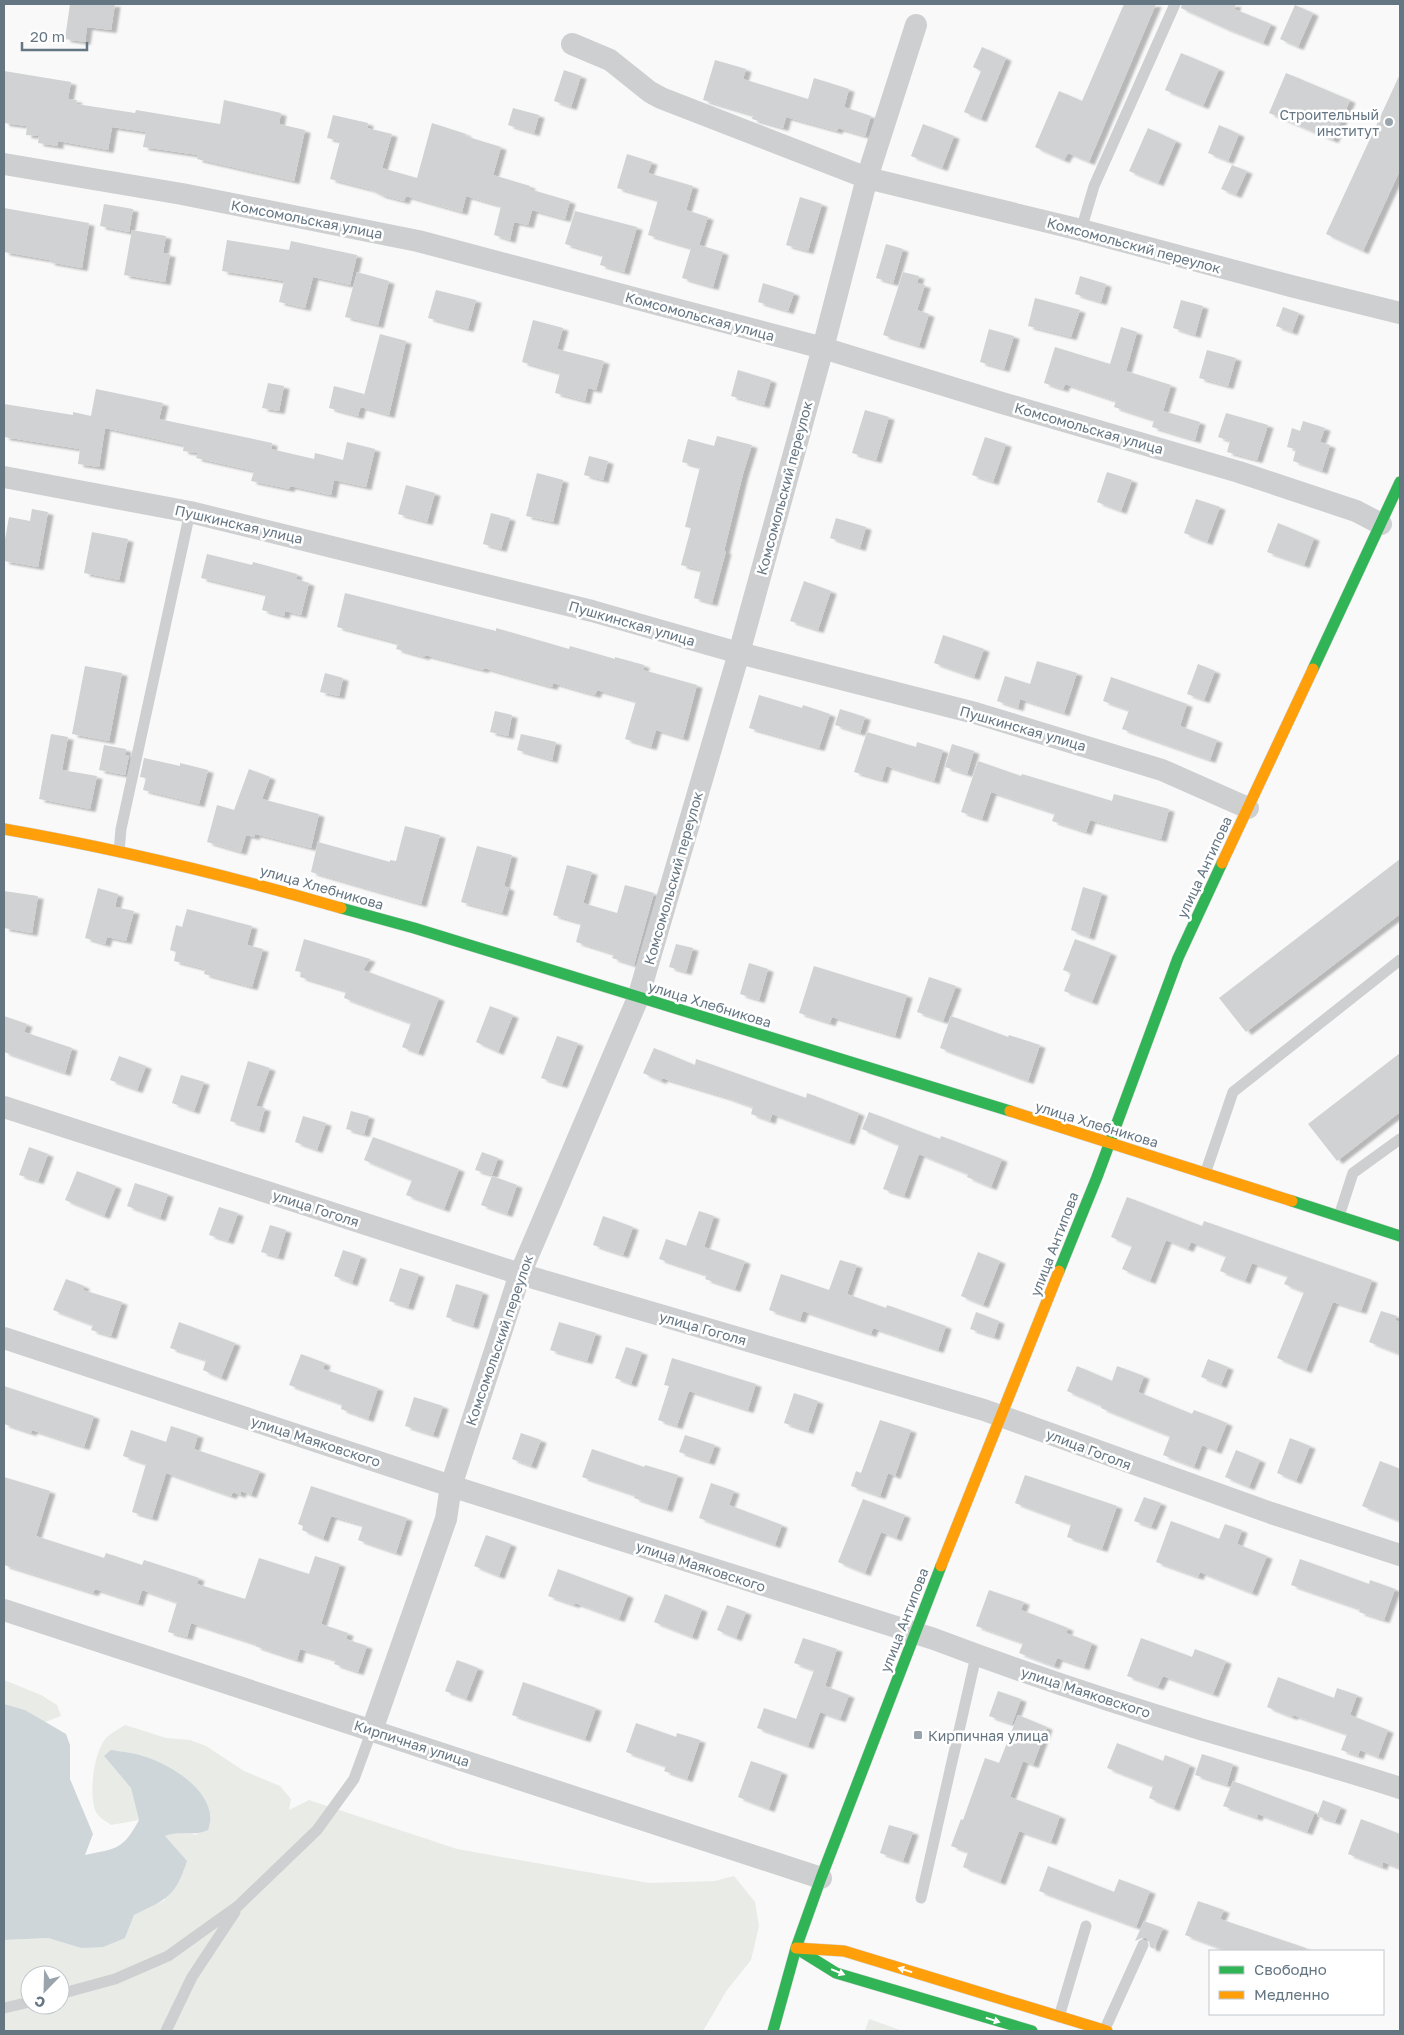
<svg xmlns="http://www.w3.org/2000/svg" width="1404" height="2035" font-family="'Golos Text',sans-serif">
<defs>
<filter id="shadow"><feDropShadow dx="5.5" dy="3" stdDeviation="1" flood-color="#0004"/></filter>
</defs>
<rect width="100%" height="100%" fill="#f9f9f9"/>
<g fill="#e8ebe6" fill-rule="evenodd">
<polygon points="4,1680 41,1695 57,1705 61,1716 45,1722 25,1710 4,1704"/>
<path d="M125 1725 166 1738 190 1740 206 1746 244 1771 280 1786 291 1799 289 1810 309 1800 457 1849 649 1883 715 1881 734 1876 755 1902 759 1926 751 1960 727 1990 703 2031H4V1940L48 1938 81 1948 125 1938 134 1915 165 1900V1836L175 1832 198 1835 104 1756 131 1788 139 1820 111 1825C106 1821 99 1818 96 1812 88 1796 94 1748 108 1736 113 1732 119 1729 125 1725ZM30 1975H60V2005H30Z"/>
<polygon points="869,2019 903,2031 865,2031"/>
</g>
<path fill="#ced6d9" d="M4 1704 25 1710 66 1734 70 1745V1779L93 1834 85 1855C117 1848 122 1851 139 1820L131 1788 104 1756 111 1750C123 1752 135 1753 146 1757 174 1766 221 1796 208 1830 193 1837 180 1830 165 1836L187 1861C175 1897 167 1899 134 1915L125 1938 103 1947 81 1948 48 1938 4 1940Z"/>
<g fill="#d0d2d3" filter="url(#shadow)">
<polygon points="70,4 115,4 111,30 87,27 85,42 65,39"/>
<polygon points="1124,4 1156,4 1089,162 1068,153 1064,160 1035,147 1059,91 1082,101"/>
<polygon points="1182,4 1236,4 1234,9 1271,24 1263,43 1225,28 1181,8"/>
<polygon points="1295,5 1313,13 1298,47 1280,39"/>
<polygon points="982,47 1006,58 981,119 964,112 981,71 973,67"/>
<polygon points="1181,53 1219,69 1203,106 1165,90"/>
<polygon points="715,60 746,69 743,79 808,99 814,78 849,89 844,107 871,116 865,136 838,128 837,131 786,117 783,128 752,119 753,115 703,100"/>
<polygon points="564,70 581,76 571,107 554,101"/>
<polygon points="4,71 71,82 68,99 77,100 76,104 135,113 136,110 220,124 224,100 281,113 279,124 305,130 294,181 197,159 198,155 143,147 146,132 112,127 108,150 58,141 58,146 38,143 39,136 26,135 27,126 4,123"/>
<polygon points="1286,73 1350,100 1333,140 1269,113"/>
<polygon points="1400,74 1400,170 1363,251 1326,234"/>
<polygon points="513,108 539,115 534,133 508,125"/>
<polygon points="333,115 368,123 367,128 392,134 382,168 417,178 432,123 466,134 465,136 501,147 493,175 530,186 529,189 570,201 565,219 532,210 528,225 514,222 510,240 494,235 501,206 466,196 462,212 406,196 404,201 381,195 369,189 330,179 340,141 327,138"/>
<polygon points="923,124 954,136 942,168 911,156"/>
<polygon points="1219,125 1239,134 1228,161 1208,153"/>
<polygon points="1148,128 1176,141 1158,183 1129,171"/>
<polygon points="627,154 652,162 648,173 693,186 686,210 708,217 699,245 723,252 713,287 682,278 691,248 648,235 658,200 617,188"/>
<polygon points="1232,165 1247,171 1236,195 1221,189"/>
<polygon points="800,197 822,204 808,251 786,245"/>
<polygon points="104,204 133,209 129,232 100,226"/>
<polygon points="4,208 89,223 82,268 49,262 50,260 4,252"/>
<polygon points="575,211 637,227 624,272 600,265 603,255 565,244"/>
<polygon points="132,230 166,236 163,253 170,254 165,282 124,275"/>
<polygon points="227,240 289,250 291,241 357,255 350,285 313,277 305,308 279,302 284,281 222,271"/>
<polygon points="886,244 903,249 893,283 876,278"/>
<polygon points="357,272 389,281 378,325 345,317"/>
<polygon points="903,272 919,276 917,283 925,285 917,310 929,314 919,346 883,335"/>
<polygon points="1080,276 1106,284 1101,302 1075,294"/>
<polygon points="763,283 794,293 788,311 758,302"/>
<polygon points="436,290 476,300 468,329 428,318"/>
<polygon points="1035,298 1080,310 1071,337 1028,326"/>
<polygon points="1181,300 1203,306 1195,335 1173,328"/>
<polygon points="1283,307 1299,313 1292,332 1276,326"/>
<polygon points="533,320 563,328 557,349 604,361 596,390 588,388 585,401 555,393 560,373 522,362"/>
<polygon points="1121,327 1137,332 1126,371 1171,385 1163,411 1200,422 1195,440 1152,427 1154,420 1114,407 1116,401 1065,384 1063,389 1044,383 1055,347 1110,364"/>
<polygon points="989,329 1014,336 1004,369 980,362"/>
<polygon points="380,334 406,341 389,415 361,407"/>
<polygon points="1207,350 1236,358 1228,386 1199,378"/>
<polygon points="738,370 771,380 764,405 731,396"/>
<polygon points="268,383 284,386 279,411 262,408"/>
<polygon points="334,386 364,394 358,416 329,408"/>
<polygon points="96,389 163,403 159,419 272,443 271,449 314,459 315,453 343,460 347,442 375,449 366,487 334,480 331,495 290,486 289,489 251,481 254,471 196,458 198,453 183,451 184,445 105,428 99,467 78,464 80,449 4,437 4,404 73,415 73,412 91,416"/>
<polygon points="865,410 889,417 876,460 852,453"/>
<polygon points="1226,413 1268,425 1257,460 1227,452 1230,441 1218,437"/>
<polygon points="1303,421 1325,428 1320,442 1330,445 1322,471 1293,461 1296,449 1287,447 1292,428 1300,431"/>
<polygon points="717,436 752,445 743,474 724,551 726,551 712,603 694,598 701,570 681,565 691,528 685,527 700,467 682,462 688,439 714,446"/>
<polygon points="985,437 1006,444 993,482 972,475"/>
<polygon points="589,456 608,461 603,480 584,475"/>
<polygon points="1107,472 1132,480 1121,511 1097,502"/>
<polygon points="537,473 563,480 553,522 526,516"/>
<polygon points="406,485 435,493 427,522 398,514"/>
<polygon points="1196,499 1220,507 1207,542 1184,533"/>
<polygon points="32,509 48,512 38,567 4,561 4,545 9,517 30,521"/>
<polygon points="491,513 510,518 501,549 483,544"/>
<polygon points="836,518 866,527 860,548 830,538"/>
<polygon points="1278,523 1314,538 1304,565 1267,552"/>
<polygon points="92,532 128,539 119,580 84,573"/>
<polygon points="207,554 252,565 253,562 297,574 296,579 309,583 301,615 285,611 284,616 262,610 266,594 201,578"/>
<polygon points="804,581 831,591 818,630 790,621"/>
<polygon points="345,593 496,631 496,628 569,649 570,646 615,659 615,657 644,665 643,670 697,685 683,738 656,730 651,747 625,739 636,701 597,690 595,695 553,683 552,687 484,668 483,670 425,655 424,657 396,649 398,643 337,627"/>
<polygon points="943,635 984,649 974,677 934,663"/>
<polygon points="1037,661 1077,673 1064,713 1020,699 1018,708 997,701 1005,676 1030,684"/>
<polygon points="1198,664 1215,671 1204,700 1187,694"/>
<polygon points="85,666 122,673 109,741 72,734"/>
<polygon points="325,673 343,678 339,696 320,692"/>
<polygon points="1111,677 1187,704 1180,726 1217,740 1210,760 1122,729 1129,710 1103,701"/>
<polygon points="759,695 802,708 803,705 830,714 819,748 749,728"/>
<polygon points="840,709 865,717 860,733 835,725"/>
<polygon points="495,711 512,715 508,736 490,732"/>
<polygon points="867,732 916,747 917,742 943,750 934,781 886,766 882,780 854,772"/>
<polygon points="51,734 68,737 62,770 97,776 90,809 39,799"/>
<polygon points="521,734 556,742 552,760 517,750"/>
<polygon points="952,744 974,751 967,774 945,767"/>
<polygon points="104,745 126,749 125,755 129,755 125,775 99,770"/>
<polygon points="144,758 180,766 180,763 208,770 199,804 143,790 146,778 140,777"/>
<polygon points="978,761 1021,776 1022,774 1112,801 1114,794 1169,809 1161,839 1090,820 1086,832 1052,821 1055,813 991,792 982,819 961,812"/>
<polygon points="249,769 270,777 262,799 319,814 311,848 255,834 254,837 246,835 241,852 207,842 217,805 234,810"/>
<polygon points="405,826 440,835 421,904 311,872 318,842 390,862 390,860 396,861"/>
<polygon points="477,846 512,855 504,886 509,888 502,913 461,902"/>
<polygon points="1400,859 1400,914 1246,1032 1219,998"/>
<polygon points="567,865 592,872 583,903 617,913 625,885 654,893 634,965 612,958 614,954 576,942 581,923 553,915"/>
<polygon points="1083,887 1102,893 1089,937 1071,930"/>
<polygon points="98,888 118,894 115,907 134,911 126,941 107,937 105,944 85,938"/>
<polygon points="4,891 38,896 32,933 4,928"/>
<polygon points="187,909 252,926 247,945 263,949 252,987 204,974 205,969 174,961 176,952 170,950 176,925 182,927"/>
<polygon points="304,939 370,959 363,970 439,998 418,1053 402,1047 411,1023 344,998 346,991 300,977 301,972 295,971"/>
<polygon points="1075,939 1111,953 1092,1002 1064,991 1071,973 1063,970"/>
<polygon points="676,944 693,948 686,972 669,967"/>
<polygon points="749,963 768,969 759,1000 740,994"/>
<polygon points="814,966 907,995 895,1036 832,1017 830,1023 799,1013"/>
<polygon points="929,977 956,986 943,1021 917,1012"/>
<polygon points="490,1006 513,1015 498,1052 476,1042"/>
<polygon points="4,1016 27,1024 24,1032 72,1048 65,1073 4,1052"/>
<polygon points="951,1016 1008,1037 1009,1035 1040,1045 1028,1081 940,1048"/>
<polygon points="557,1036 578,1043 562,1085 541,1078"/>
<polygon points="654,1048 695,1065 696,1059 806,1098 807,1093 859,1113 849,1142 772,1114 770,1121 751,1114 753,1107 725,1097 662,1078 661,1081 643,1073"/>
<polygon points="1400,1053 1400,1112 1337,1161 1308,1124"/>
<polygon points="119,1056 146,1066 137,1090 110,1080"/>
<polygon points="248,1061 270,1068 256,1106 265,1108 259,1130 230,1121"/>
<polygon points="181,1075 204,1082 194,1111 172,1103"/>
<polygon points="351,1111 369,1116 364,1134 346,1129"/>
<polygon points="869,1112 940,1139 941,1136 1002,1159 991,1187 967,1177 968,1174 919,1154 904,1196 883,1189 899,1145 862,1129"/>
<polygon points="303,1116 326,1123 317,1150 295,1142"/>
<polygon points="373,1137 459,1169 444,1209 406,1195 412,1180 364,1160"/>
<polygon points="29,1147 48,1154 38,1181 19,1175"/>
<polygon points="482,1152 498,1158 492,1175 475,1170"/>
<polygon points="77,1171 116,1186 104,1216 65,1200"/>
<polygon points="492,1176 517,1185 507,1214 481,1205"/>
<polygon points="135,1183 168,1194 160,1218 127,1206"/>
<polygon points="1127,1197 1202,1226 1204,1221 1372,1280 1361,1311 1333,1302 1306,1370 1277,1358 1304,1292 1284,1284 1288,1276 1252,1263 1245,1281 1220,1271 1226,1256 1191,1242 1188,1249 1166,1240 1150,1281 1122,1269 1132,1246 1111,1237"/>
<polygon points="219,1207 238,1213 228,1241 209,1235"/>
<polygon points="699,1211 714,1216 704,1247 745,1261 735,1289 705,1279 707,1275 659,1259 666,1239 686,1246"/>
<polygon points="603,1216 633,1227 623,1255 593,1245"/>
<polygon points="270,1225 286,1230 278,1257 261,1252"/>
<polygon points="343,1250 361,1256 352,1283 334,1276"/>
<polygon points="978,1252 1000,1261 983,1305 961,1296"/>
<polygon points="840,1260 857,1265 847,1294 886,1308 887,1305 946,1326 938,1350 873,1328 871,1334 803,1311 800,1320 769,1310 781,1274 829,1290"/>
<polygon points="400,1268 419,1274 408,1307 389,1301"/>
<polygon points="66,1279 84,1286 83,1290 122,1302 111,1336 91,1330 93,1325 53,1310"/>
<polygon points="456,1284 483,1292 473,1326 446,1317"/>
<polygon points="1381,1311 1397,1316 1395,1320 1400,1322 1400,1354 1369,1342"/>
<polygon points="976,1312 999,1321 994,1337 970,1329"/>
<polygon points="179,1322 235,1343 221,1378 203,1370 206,1360 170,1348"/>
<polygon points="559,1322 596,1333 587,1361 550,1350"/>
<polygon points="626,1347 642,1352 631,1384 615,1378"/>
<polygon points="301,1354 325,1363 323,1369 378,1388 368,1419 341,1409 342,1404 289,1385"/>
<polygon points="672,1358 756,1384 748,1410 689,1391 677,1426 658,1420 669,1386 664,1385"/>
<polygon points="1208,1359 1228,1367 1221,1385 1201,1377"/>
<polygon points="1077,1366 1112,1381 1117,1366 1144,1376 1138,1392 1192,1414 1194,1410 1227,1423 1216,1451 1202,1445 1194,1467 1163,1455 1170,1436 1101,1408 1102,1406 1067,1391"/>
<polygon points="4,1386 94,1416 84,1447 32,1430 31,1433 4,1424"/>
<polygon points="794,1393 818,1401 808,1431 784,1423"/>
<polygon points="414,1397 443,1406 433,1435 405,1426"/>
<polygon points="880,1420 911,1430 895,1476 888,1473 880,1496 851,1486 856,1471 861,1473"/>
<polygon points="171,1426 198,1435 194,1449 260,1471 251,1495 241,1491 240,1495 233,1492 231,1496 166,1473 152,1518 132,1512 146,1464 123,1456 131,1430 166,1442"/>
<polygon points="521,1433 541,1440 531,1466 512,1459"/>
<polygon points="685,1435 715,1445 709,1462 679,1452"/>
<polygon points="1290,1438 1310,1446 1296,1481 1277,1473"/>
<polygon points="592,1449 644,1467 645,1465 678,1475 667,1509 634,1498 635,1495 582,1477"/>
<polygon points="1236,1450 1260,1460 1249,1487 1225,1477"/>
<polygon points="1380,1461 1400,1469 1400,1521 1362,1506"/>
<polygon points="1025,1475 1117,1506 1102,1549 1067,1537 1071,1524 1015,1503"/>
<polygon points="4,1477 50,1491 36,1536 104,1558 106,1553 142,1565 144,1560 199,1578 197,1584 245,1599 259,1558 309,1574 315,1556 340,1564 321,1624 348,1633 346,1639 367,1646 358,1672 334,1664 336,1660 300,1649 297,1660 255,1646 256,1644 191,1623 187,1637 168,1632 177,1602 142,1590 138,1603 95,1589 93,1593 4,1565"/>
<polygon points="711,1483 734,1491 729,1505 782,1525 775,1545 699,1518"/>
<polygon points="311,1486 407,1518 396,1553 358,1540 363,1525 331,1516 323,1539 302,1530 303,1526 298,1524"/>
<polygon points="1144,1497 1161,1503 1151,1527 1134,1521"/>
<polygon points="863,1499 905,1515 896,1538 881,1532 865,1573 838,1562"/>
<polygon points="1171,1521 1219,1539 1225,1524 1242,1530 1237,1544 1267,1556 1252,1593 1200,1572 1198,1577 1156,1562"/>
<polygon points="486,1535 511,1544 499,1576 474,1566"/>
<polygon points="1300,1559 1369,1584 1370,1580 1395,1589 1384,1620 1359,1612 1360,1609 1291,1585"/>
<polygon points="558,1569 628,1595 619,1619 575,1603 574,1605 548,1596"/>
<polygon points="989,1590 1024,1602 1021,1610 1068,1628 1066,1633 1092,1643 1084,1667 1057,1658 1054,1666 1019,1653 1023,1643 976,1626"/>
<polygon points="665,1594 702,1609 692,1637 654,1622"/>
<polygon points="727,1605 746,1612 736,1638 717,1630"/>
<polygon points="803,1638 837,1649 825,1686 849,1695 840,1719 820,1712 808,1746 757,1728 764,1708 796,1719 814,1670 794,1663"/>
<polygon points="1141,1638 1192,1657 1195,1649 1226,1661 1213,1694 1163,1676 1158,1687 1127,1676"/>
<polygon points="457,1660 478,1668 466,1699 445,1691"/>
<polygon points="1278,1677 1334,1698 1337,1688 1357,1695 1350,1715 1388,1730 1378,1757 1360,1750 1358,1756 1341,1750 1347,1734 1293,1715 1292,1717 1267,1707"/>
<polygon points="523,1682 596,1708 585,1739 512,1715"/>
<polygon points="998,1691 1021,1699 1012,1724 989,1716"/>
<polygon points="1018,1715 1047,1727 1033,1765 1023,1761 1010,1797 1060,1816 1051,1842 1019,1831 1000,1882 963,1867 968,1852 951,1846 961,1819 963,1820 985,1758 999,1763"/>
<polygon points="636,1723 676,1737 677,1733 700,1740 687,1779 664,1771 666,1766 626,1752"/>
<polygon points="1117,1743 1163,1761 1165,1755 1190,1765 1174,1808 1149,1798 1153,1786 1107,1768"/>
<polygon points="1202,1754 1233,1764 1227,1785 1195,1775"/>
<polygon points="751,1761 782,1772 769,1809 738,1797"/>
<polygon points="1233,1781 1315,1812 1307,1832 1258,1814 1257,1818 1223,1806"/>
<polygon points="1323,1800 1341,1807 1335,1822 1317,1816"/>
<polygon points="1361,1819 1400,1834 1400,1868 1383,1862 1382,1867 1348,1854"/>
<polygon points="889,1825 913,1832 903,1861 880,1853"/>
<polygon points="1048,1866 1114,1892 1119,1879 1150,1891 1136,1927 1039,1891"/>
<polygon points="1198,1901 1224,1910 1220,1919 1306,1948 1305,1951 1228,1951 1185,1935"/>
<polygon points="1144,1921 1163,1928 1154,1949 1150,1947 1149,1941 1146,1938 1142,1938 1135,1941"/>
</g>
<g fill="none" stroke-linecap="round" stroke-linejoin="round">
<g stroke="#d5d6d7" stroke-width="12">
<g id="fast">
<polyline points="1313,669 1400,482"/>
<polyline points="341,908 414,928 1010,1111"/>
<polyline points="1292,1201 1400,1236"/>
<polyline points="1059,1271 1097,1177 1178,958 1222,863"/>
<polyline points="799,1950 836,1973 1032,2031"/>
<polyline points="773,2031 796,1948 821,1878 941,1566"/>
</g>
</g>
<g stroke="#d5d6d7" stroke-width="12">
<g id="slow">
<path d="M4 829C118 849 230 876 341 908"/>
<polyline points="1222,863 1313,669"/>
<polyline points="1010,1111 1292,1201"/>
<polyline points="941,1566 1059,1271"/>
<polyline points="796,1948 844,1951 1107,2031"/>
</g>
</g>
<g stroke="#cecfd0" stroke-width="11">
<polyline points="1081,230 1094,186 1175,4"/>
<polyline points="119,852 121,829 190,512"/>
<polyline points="1205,1174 1233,1092 1400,960"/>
<polyline points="1339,1216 1353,1173 1400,1139"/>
<polyline points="921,1898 976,1656"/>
<polyline points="60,1994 115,1979 168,1956 238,1906 317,1830 354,1779 372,1730"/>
<polyline points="4,2008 30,2002"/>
<polyline points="1059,2017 1086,1926"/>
<polyline points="166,2031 192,1977 235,1912"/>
<polyline points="1104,2031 1143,1945"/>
</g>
<g stroke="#cecfd0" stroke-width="22">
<polyline points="572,44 610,60 650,92 661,98 867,178 1081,230 1291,286 1400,313"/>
<polyline points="4,164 182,194 418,241 823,348 1002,403 1239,472 1356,511 1381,524"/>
<polyline points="4,477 190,512 592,611 739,653 975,713 1162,770 1248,808"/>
<polyline points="4,1107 520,1274 984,1410 1271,1513 1400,1555"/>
<path d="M4 1338 451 1486 934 1639C1021 1672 1108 1701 1197 1728 1264 1748 1333 1766 1400 1788"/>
<polyline points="4,1610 821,1878"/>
<polyline points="372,1730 446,1519 451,1486 520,1274 638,998 739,653 823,348 867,178 916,25"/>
</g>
<use href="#fast" stroke="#30b455" stroke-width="11"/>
<use href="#slow" stroke="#ff9f0a" stroke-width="11"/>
</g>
<defs><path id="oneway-solid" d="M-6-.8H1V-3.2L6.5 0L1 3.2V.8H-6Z" transform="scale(1.25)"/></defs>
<g fill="#fff">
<use href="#oneway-solid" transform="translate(905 1970) rotate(-163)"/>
<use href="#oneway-solid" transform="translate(838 1972) rotate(22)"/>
<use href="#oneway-solid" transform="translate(993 2020) rotate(17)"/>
</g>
<g fill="#99a4ac" stroke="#fff" stroke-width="2">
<circle cx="1389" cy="122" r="5"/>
<rect x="913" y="1730" width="10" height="10" rx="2.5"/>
</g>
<g text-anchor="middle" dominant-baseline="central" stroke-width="5" stroke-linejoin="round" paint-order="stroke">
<g font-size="14" fill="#657683" stroke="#fff" text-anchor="end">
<text x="1379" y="114">Строительный<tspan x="1379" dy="16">институт</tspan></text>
<text x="928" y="1735" text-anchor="start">Кирпичная улица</text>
</g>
<g font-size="14" fill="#657683" stroke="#fff">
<text transform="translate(307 219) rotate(11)">Комсомольская улица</text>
<text transform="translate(1134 245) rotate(15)">Комсомольский переулок</text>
<text transform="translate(700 316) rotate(15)">Комсомольская улица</text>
<text transform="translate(1089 428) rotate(16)">Комсомольская улица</text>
<text transform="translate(784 488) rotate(-75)">Комсомольский переулок</text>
<text transform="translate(239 524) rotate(13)">Пушкинская улица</text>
<text transform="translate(632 623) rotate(16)">Пушкинская улица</text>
<text transform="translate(1023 728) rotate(16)">Пушкинская улица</text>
<text transform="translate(1204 867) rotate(-65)">улица Антипова</text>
<text transform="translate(673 878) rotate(-74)">Комсомольский переулок</text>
<text transform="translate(322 887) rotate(16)">улица Хлебникова</text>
<text transform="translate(710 1004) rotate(17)">улица Хлебникова</text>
<text transform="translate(1097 1124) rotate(17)">улица Хлебникова</text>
<text transform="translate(316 1208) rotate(18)">улица Гоголя</text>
<text transform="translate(1054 1244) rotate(-69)">улица Антипова</text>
<text transform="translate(703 1328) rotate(16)">улица Гоголя</text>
<text transform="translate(499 1340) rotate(-71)">Комсомольский переулок</text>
<text transform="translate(316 1441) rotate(18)">улица Маяковского</text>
<text transform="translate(1089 1449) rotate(21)">улица Гоголя</text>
<text transform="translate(701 1566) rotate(18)">улица Маяковского</text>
<text transform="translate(904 1620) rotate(-69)">улица Антипова</text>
<text transform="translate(1086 1692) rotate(18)">улица Маяковского</text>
<text transform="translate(412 1743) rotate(18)">Кирпичная улица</text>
</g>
</g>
<rect width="1404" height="2035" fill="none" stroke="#657683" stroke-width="10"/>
<rect x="1209" y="1950" width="175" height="65" fill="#ffffff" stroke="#c1c8cd"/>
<rect x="1219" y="1966" width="25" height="8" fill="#30b455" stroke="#c1c8cd"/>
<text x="1254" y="1975" font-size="15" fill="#657683">Свободно</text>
<rect x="1219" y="1991" width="25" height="8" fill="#ff9f0a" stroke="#c1c8cd"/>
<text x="1254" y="2000" font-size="15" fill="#657683">Медленно</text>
<g transform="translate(45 1990) rotate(203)"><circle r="24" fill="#ffffff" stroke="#c1c8cd"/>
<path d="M0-4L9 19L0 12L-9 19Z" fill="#99a4ac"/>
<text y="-8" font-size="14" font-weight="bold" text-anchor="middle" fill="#657683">С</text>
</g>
<path d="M22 42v8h65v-8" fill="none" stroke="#657683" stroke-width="2.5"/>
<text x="30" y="42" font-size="15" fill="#657683" stroke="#ffffff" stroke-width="4" paint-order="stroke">20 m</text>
</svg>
